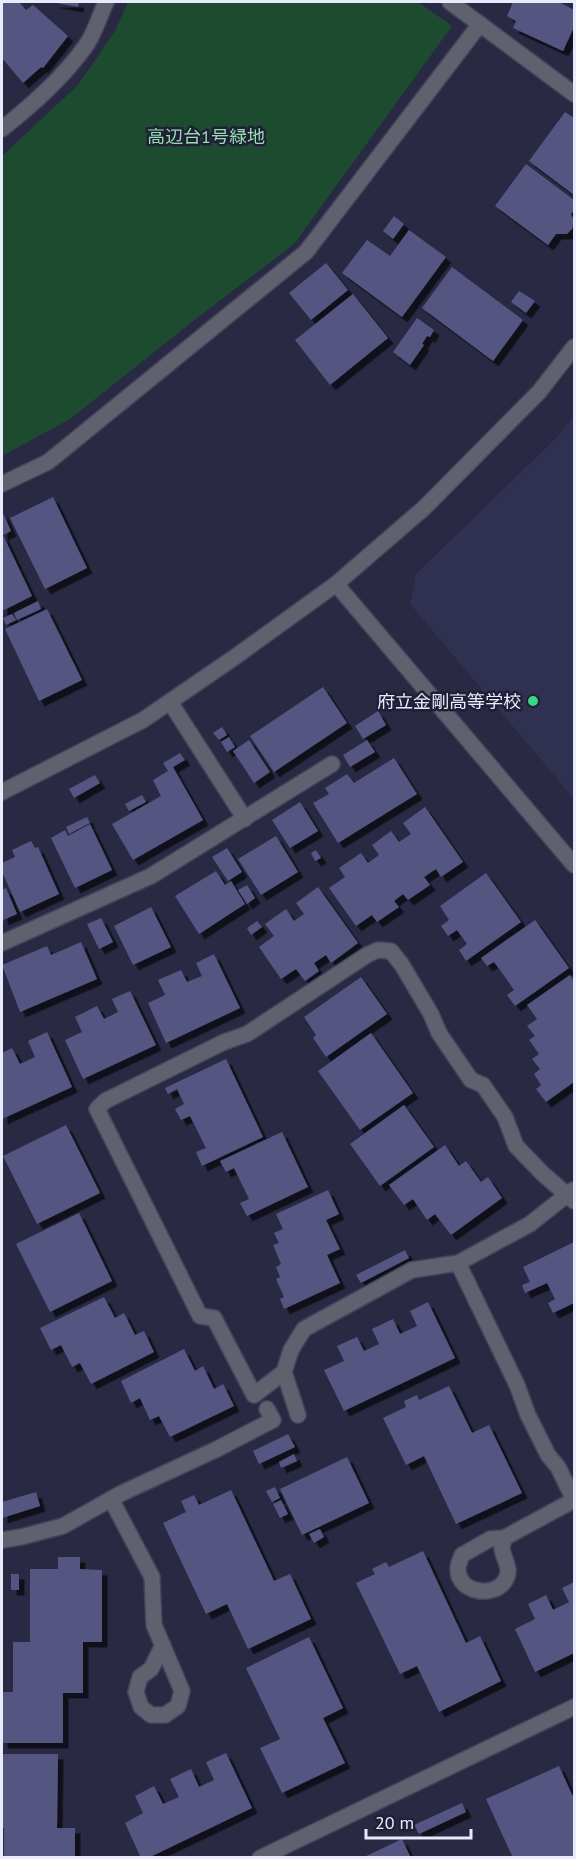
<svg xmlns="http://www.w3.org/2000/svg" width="576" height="1859" font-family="'PT Sans','Noto Sans JP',sans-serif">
<defs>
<filter id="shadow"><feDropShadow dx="5.5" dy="5.5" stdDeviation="0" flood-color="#0009"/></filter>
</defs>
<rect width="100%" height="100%" fill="#292943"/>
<polygon fill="#303051" points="574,416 574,799 410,604 416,574 558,436"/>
<polygon fill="#1d4b2f" points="128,2 418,2 452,26 294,244 192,322 70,419 2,456 2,156 78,85 115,31"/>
<g fill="#545581" filter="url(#shadow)">
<polygon points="2,2 19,2 26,10 33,5 68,36 43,68 41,67 23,83 2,58"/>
<polygon points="51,2 79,2 78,7"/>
<polygon points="513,2 559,2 574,10 574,27 563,51 513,28 516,21 507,16"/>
<polygon points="565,112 574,118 574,195 529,161"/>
<polygon points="526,164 574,200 574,210 571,214 574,221 572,229 567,234 556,234 548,245 495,206"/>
<polygon points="394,216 404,224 393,239 383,231"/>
<polygon points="409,230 446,257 402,317 342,273 367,240 390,256"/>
<polygon points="326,263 348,290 311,320 289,293"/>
<polygon points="452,267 523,320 493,361 422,308"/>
<polygon points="519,291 535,301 526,313 511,302"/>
<polygon points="353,294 388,338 330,385 295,340"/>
<polygon points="417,318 434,330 430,337 427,336 422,344 424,345 410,365 393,352"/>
<polygon points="53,497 87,568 45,589 10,518"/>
<polygon points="2,511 11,531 3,535 32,596 2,611"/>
<polygon points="38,601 41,609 17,620 14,613"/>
<polygon points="47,609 82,680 39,701 5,629"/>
<polygon points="12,614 16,620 6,625 3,618"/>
<polygon points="323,687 347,723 274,772 250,736"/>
<polygon points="378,711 386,725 363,739 355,726"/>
<polygon points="222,727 227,735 219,740 213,733"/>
<polygon points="229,737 235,747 227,752 221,742"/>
<polygon points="249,740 270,772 254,783 233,751"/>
<polygon points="367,740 375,752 350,767 343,755"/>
<polygon points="180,753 185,760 173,767 203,820 133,860 112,824 161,796 153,780 168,771 163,763"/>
<polygon points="394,758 417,794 338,843 313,803 329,794 325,788 347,774 354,783"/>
<polygon points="95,775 100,783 74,798 69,789"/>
<polygon points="142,795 146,802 129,811 125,804"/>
<polygon points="300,802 318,831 290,848 272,820"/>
<polygon points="425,807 463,862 441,877 436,869 424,877 430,885 408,900 403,894 394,901 399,907 377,922 372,915 356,926 329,888 345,877 339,868 361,853 368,863 379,855 372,845 391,831 399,842 411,834 403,823"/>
<polygon points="87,817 90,823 69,834 66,827"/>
<polygon points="90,824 112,870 75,888 51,838 65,830 68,836"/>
<polygon points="276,836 298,872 261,895 238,859"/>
<polygon points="31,841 35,848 38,847 59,894 20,912 2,872 2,863 15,857 12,850"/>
<polygon points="227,848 242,872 228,881 212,857"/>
<polygon points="316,850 321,858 315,861 311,853"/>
<polygon points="216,871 225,885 231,881 245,904 199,934 175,896"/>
<polygon points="486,873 521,922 466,961 459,950 467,944 457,930 448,936 441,926 449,920 440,906"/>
<polygon points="247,885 255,898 247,904 238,890"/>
<polygon points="318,887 358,943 331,963 326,955 314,963 319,971 305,981 296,969 281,979 259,947 274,936 265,924 286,909 294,921 304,914 296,903"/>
<polygon points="6,888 17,914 3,920 2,916 2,890"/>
<polygon points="151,907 171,947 133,965 114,926"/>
<polygon points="101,918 113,942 99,949 87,924"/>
<polygon points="535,920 569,968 515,1006 507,995 514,990 505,977 494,962 487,966 481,958"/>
<polygon points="257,921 262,927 251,935 247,928"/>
<polygon points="81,942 97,979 20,1012 2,965 47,946 51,955"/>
<polygon points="214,954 240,1008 166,1043 148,1003 165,995 158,980 181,970 187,982 202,976 196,963"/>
<polygon points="570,975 574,981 574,1082 546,1102 536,1089 541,1085 534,1074 540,1069 532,1059 539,1054 529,1040 535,1036 527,1026 537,1019 527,1005"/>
<polygon points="361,977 387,1014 326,1057 313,1038 316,1035 304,1017"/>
<polygon points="130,991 156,1045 83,1079 65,1040 82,1032 75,1017 97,1006 104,1019 118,1012 112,999"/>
<polygon points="47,1032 72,1087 2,1119 2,1053 12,1048 20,1064 35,1057 28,1041"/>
<polygon points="371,1033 413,1093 360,1130 318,1071"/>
<polygon points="226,1059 263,1137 202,1166 196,1152 206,1148 190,1116 181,1120 175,1109 184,1104 177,1089 168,1094 165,1088"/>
<polygon points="404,1105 434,1147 380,1186 350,1144"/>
<polygon points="66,1125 100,1193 37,1224 3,1156"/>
<polygon points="282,1132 308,1187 247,1216 240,1203 249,1199 234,1168 226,1172 220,1161"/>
<polygon points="445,1145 459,1166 466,1161 481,1182 488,1177 502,1198 451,1235 435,1214 427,1220 413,1199 404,1205 389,1185"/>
<polygon points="328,1190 339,1214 326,1220 340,1249 327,1255 340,1283 284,1309 280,1299 284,1297 276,1279 280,1277 276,1267 281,1264 273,1245 279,1243 274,1233 283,1229 276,1214"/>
<polygon points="79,1213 112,1281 50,1312 16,1244"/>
<polygon points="574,1242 574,1303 553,1313 548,1303 555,1299 547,1283 525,1293 522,1285 530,1282 523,1267"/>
<polygon points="405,1250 409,1258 361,1283 356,1275"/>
<polygon points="104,1297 115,1318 124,1313 135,1335 144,1331 154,1352 91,1384 80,1363 72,1367 61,1345 51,1350 40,1328"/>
<polygon points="428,1302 455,1358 344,1411 324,1370 344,1361 337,1346 357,1337 364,1351 379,1344 372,1329 393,1319 400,1334 417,1326 410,1311"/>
<polygon points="184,1349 195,1371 203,1366 214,1389 223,1384 234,1406 170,1437 159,1416 150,1420 140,1398 131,1403 121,1381"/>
<polygon points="449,1386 472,1433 489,1425 522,1493 456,1524 424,1456 406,1465 383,1418 406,1407 404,1401 417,1395 419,1400"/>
<polygon points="288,1434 295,1447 259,1464 253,1451"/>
<polygon points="294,1454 297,1461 281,1468 279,1462"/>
<polygon points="347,1457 369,1503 302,1535 280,1489"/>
<polygon points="275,1487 280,1498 272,1502 266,1491"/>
<polygon points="231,1490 274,1581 290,1574 311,1619 248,1649 227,1604 206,1614 163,1523 186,1512 181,1501 194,1495 199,1505"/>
<polygon points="36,1492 40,1506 2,1518 2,1502"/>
<polygon points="281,1500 288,1514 280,1518 273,1504"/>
<polygon points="320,1529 324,1537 314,1543 309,1534"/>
<polygon points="423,1551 466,1643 480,1636 501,1681 439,1712 417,1666 400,1674 356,1583 375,1574 372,1569 386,1562 389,1567"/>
<polygon points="58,1557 80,1557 80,1569 102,1570 102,1642 83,1642 83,1693 63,1693 63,1743 2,1743 2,1692 13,1692 13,1642 30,1642 30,1569 58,1569"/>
<rect x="11" y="1574" width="8" height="16"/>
<polygon points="574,1582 574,1653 535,1672 515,1629 535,1619 528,1604 546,1595 553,1610 569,1602 562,1588"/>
<polygon points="309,1637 343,1708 323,1718 345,1763 282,1793 260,1748 280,1739 246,1668"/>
<polygon points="226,1753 252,1808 148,1858 141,1858 125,1823 143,1813 135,1796 154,1786 163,1804 179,1797 170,1779 191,1769 199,1787 214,1780 206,1762"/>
<polygon points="2,1754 58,1754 57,1828 75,1828 75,1858 4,1858 4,1828 2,1828"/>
<polygon points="559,1766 574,1799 574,1858 513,1858 486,1799"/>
<polygon points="462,1803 466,1812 419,1834 414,1825"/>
<polygon points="402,1839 411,1858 362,1858"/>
</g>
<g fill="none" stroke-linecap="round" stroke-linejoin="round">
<g stroke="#44445d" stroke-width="18">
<g id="service">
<path d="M458 1263 517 1385 528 1415 548 1455 558 1467 574 1500 504 1538 490 1539 462 1555C461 1559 458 1564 458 1568 456 1592 495 1600 506 1579 512 1568 503 1559 502 1548 502 1544 504 1541 504 1538"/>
<polyline points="284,1372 254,1395 214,1318 200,1316 97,1109 105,1101 224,1042 247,1034 367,955 378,950 391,951 402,965 431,1014 439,1033 471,1080 483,1085 505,1117 516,1146 542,1173 574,1201"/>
<polyline points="298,1415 284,1372 291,1350 304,1329 412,1270 458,1263 530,1224 573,1190"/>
<polyline points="111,1499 152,1577 154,1625 182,1691 178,1706 165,1715 151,1715 141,1707 136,1692 140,1677 151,1669 163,1645"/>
<polyline points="2,1540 21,1537 63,1526 120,1494 215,1450 273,1420 267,1409"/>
</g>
</g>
<g stroke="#44445d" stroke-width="18">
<polyline id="pedestrian" points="260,1858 574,1707"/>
</g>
<g stroke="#44445d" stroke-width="18">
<g id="minor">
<polyline points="450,2 574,94"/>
<path d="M2 129C33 104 64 77 87 44 95 32 100 15 106 2"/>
<polyline points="2,484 48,462 306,252 480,24"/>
<polyline points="170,702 245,819"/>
<polyline points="2,943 151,876 332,764"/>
</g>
</g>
<g stroke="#44445d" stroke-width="18">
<g id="tertiary">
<polyline points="336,584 574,865"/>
<polyline points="2,792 143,720 235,657 336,584 424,508 539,392 574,347"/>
</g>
</g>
<use href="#service" stroke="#60616f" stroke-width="15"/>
<use href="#pedestrian" stroke="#60616f" stroke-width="15"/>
<use href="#minor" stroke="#60616f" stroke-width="15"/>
<use href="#tertiary" stroke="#60616f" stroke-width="15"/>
</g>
<circle fill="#38d880" stroke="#1f1f38" stroke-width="2" cx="533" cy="701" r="6"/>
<g text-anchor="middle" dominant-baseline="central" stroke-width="5" stroke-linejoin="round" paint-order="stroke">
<g font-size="18" fill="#96dfad" stroke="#1f1f38">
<text x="206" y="136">高辺台1号緑地</text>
</g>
<g font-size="18" fill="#e9ebfc" stroke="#1f1f38" text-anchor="end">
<text x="521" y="701">府立金剛高等学校</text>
</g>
</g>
<rect width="576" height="1859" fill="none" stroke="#e9ebfc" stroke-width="6"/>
<path d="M366 1829v9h105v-9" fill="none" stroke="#e9ebfc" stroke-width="3"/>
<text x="375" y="1829" font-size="18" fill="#e9ebfc" stroke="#1f1f38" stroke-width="4.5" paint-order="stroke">20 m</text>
</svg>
